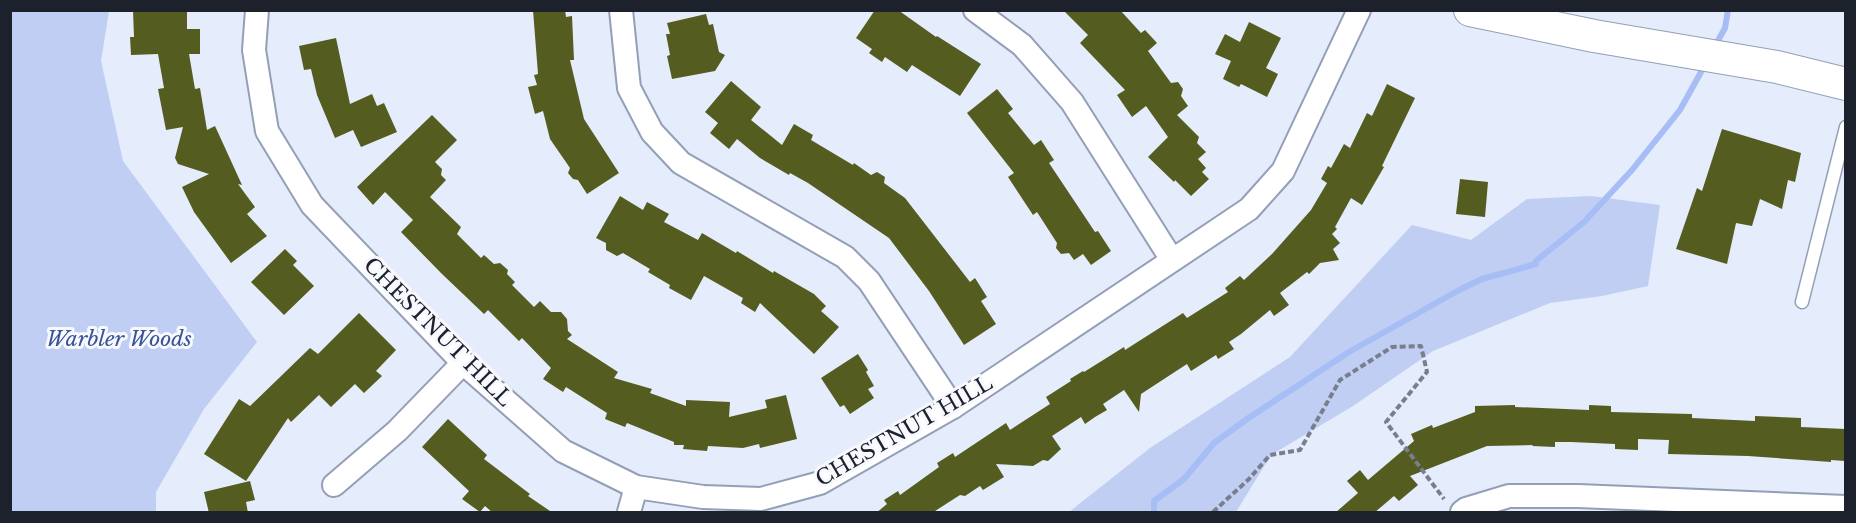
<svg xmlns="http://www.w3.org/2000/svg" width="1856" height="523" font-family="'Libre Baskerville',serif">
<rect width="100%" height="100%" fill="#e5ecfc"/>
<g fill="#bfcef2">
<polygon points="10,11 109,11 101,61 123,161 257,342 204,409 156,492 156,512 11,512"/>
<polygon points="1591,196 1660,205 1648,286 1602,296 1550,303 1433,351 1353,406 1271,455 1236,512 1069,512 1150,448 1290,357 1412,225 1471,240 1527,199"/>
</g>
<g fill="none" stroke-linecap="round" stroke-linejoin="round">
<g stroke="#a6bdf5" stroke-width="6">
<polyline points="1715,46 1725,28 1728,10"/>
<polyline points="1154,512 1154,501 1184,479 1214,443 1247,419 1349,352 1461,289 1482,279 1536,264 1536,261 1584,222 1632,170 1680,110 1706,63"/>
</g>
</g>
<g fill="#545c20">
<polygon points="133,10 187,10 187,29 200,29 200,54 189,54 195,89 200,88 207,130 215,126 242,185 238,184 255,207 247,214 267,236 231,263 194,212 182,187 209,174 178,164 175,158 183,127 166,130 158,89 164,88 158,54 131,55 130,37 134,37"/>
<polygon points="533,10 565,10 566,17 572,16 574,60 570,60 584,119 619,173 587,194 578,180 573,179 568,173 570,168 550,139 543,111 535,114 528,87 537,85 534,75 538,74"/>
<polygon points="875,10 898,10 936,37 937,36 981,64 960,96 912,65 907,72 885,57 882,62 869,53 872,49 856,38"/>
<polygon points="1063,10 1120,10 1141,33 1145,30 1157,43 1148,51 1171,83 1178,82 1183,89 1181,96 1188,106 1177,115 1199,137 1197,143 1206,152 1198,159 1206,168 1202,172 1209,179 1191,196 1175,180 1174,182 1148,157 1168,137 1146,106 1132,117 1117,95 1125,90 1080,43 1088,35"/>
<polygon points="706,14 709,25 713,24 719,52 725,55 715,71 672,79 667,56 670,55 666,34 670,34 667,23"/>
<polygon points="1249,22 1281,38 1266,68 1278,74 1267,97 1241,84 1239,87 1223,79 1231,61 1215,54 1225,34 1240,42"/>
<polygon points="336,38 350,104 372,94 377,106 384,103 397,132 361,147 353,130 335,138 317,95 311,69 304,70 299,46"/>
<polygon points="731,81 761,107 751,120 782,145 794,124 813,135 811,140 853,165 854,163 871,175 877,172 885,177 884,183 905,198 970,282 975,278 987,297 981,301 996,324 964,345 929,291 889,238 808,183 790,173 789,175 760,158 737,139 729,149 710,133 718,123 705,112"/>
<polygon points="1387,84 1415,98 1382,166 1384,167 1362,205 1351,198 1335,227 1337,229 1332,234 1340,243 1333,249 1339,260 1320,263 1309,274 1307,272 1280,293 1289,305 1274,316 1270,310 1241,334 1229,342 1234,349 1218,359 1216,355 1191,371 1187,364 1141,394 1139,412 1124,390 1103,404 1107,410 1095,417 1085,424 1081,417 1052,436 1061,449 1048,461 1043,460 1033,466 996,464 1004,477 983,490 980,486 965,496 960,495 932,513 876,513 887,504 884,500 898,491 900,495 939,467 937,463 953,453 955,457 1006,423 1010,430 1050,404 1046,397 1071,381 1070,379 1083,371 1084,372 1124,347 1125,350 1183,313 1187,318 1228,292 1225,288 1240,276 1244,280 1272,254 1311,210 1327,183 1321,179 1328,166 1331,168 1344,144 1350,148 1367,113 1372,116"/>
<polygon points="997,89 1013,109 1008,113 1034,145 1041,140 1054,160 1049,163 1095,232 1098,231 1111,251 1091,265 1083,254 1074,260 1069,253 1061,254 1056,248 1057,243 1037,212 1033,215 1008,177 1014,173 967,113"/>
<polygon points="432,115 457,140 435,162 442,169 441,175 446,180 430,197 461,227 457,234 481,258 484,255 494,264 500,263 508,270 507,274 515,282 512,285 534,307 540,301 551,312 561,312 567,319 568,331 572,335 567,339 618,372 614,378 652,389 650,393 686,406 686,400 730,402 729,417 767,408 765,400 786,395 797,439 760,448 759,444 743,448 708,446 707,451 683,449 684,445 674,445 674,442 627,423 625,427 605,419 607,413 566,387 563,392 543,379 551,368 522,338 519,341 488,310 484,314 441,273 401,232 413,220 385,192 373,205 357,187"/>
<polygon points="1722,129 1801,153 1795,182 1788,180 1782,209 1760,199 1752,226 1736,223 1727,264 1676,249 1697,188 1702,191"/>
<polygon points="1460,179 1488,182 1485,217 1456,214"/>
<polygon points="620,196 643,210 647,202 669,214 664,222 698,240 702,233 736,253 737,251 773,273 774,271 814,294 826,306 821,311 839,327 814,354 760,303 755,312 741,303 743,298 704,276 691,300 669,288 670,285 648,272 650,269 623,253 617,256 606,250 606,243 596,238"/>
<polygon points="285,249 297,261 293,265 314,286 284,315 251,282"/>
<polygon points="359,313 396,350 376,371 382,376 364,393 355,384 331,407 319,395 291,422 288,418 246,481 204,454 239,399 250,406 310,348 318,354"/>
<polygon points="858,354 868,370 866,372 874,386 868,389 874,398 850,414 844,405 840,407 821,378"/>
<polygon points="1515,405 1515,407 1589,410 1589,405 1611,406 1611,412 1692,414 1692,418 1755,421 1755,416 1801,418 1801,427 1845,429 1845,461 1831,460 1831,462 1748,456 1668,454 1669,440 1638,439 1638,450 1615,449 1615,444 1571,442 1555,442 1555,447 1532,446 1533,445 1487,446 1410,476 1418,485 1399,501 1394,496 1374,513 1335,513 1358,493 1347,481 1360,470 1368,480 1414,441 1411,434 1432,425 1433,428 1475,412 1475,406"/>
<polygon points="448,419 487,455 484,459 530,494 528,496 553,513 493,513 485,506 480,512 462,499 469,491 422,447"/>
<polygon points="250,481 255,500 246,502 248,513 209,513 204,492"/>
</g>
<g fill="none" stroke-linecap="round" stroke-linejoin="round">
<g stroke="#949fb7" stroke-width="15">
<polyline id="lane" points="1802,302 1846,127"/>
</g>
<g stroke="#949fb7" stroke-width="26">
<g id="street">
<polyline points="257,10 254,50 267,131 312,205 463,363 563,451 636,487 703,497 761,499 820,483 953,407 1249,209 1283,171 1359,10"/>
<polyline points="621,10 629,88 652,132 681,163 845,257 869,281 953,407"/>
<polyline points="975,10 1022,45 1072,102 1172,260"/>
<polyline points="334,485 397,431 463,363"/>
<polyline points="629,512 636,487"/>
<polyline points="1462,512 1466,509 1509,496 1578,496 1846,507"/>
</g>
</g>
<g stroke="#949fb7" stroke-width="34">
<polyline id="secondary" points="1470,10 1594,36 1777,67 1846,84"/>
</g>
<polyline stroke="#787e8b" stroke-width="4" stroke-dasharray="6 3" stroke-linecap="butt" points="1213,512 1249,479 1270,455 1300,450 1340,380 1392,347 1421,346 1427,372 1386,422 1444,499"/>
<use href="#lane" stroke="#fff" stroke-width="12"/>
<use href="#street" stroke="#fff" stroke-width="22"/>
<use href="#secondary" stroke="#fff" stroke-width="32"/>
</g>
<g text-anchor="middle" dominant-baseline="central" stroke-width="6" stroke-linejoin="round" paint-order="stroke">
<g font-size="21" fill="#1d212b" stroke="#f7f9fe">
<text transform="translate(438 332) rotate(45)">CHESTNUT HILL</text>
<text transform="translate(904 431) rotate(-30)">CHESTNUT HILL</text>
</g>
<g font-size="21" font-style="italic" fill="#3a5396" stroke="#f7f9fe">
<text x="119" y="339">Warbler Woods</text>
</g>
</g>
<rect width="1856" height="523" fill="none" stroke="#1d212b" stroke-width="24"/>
</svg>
